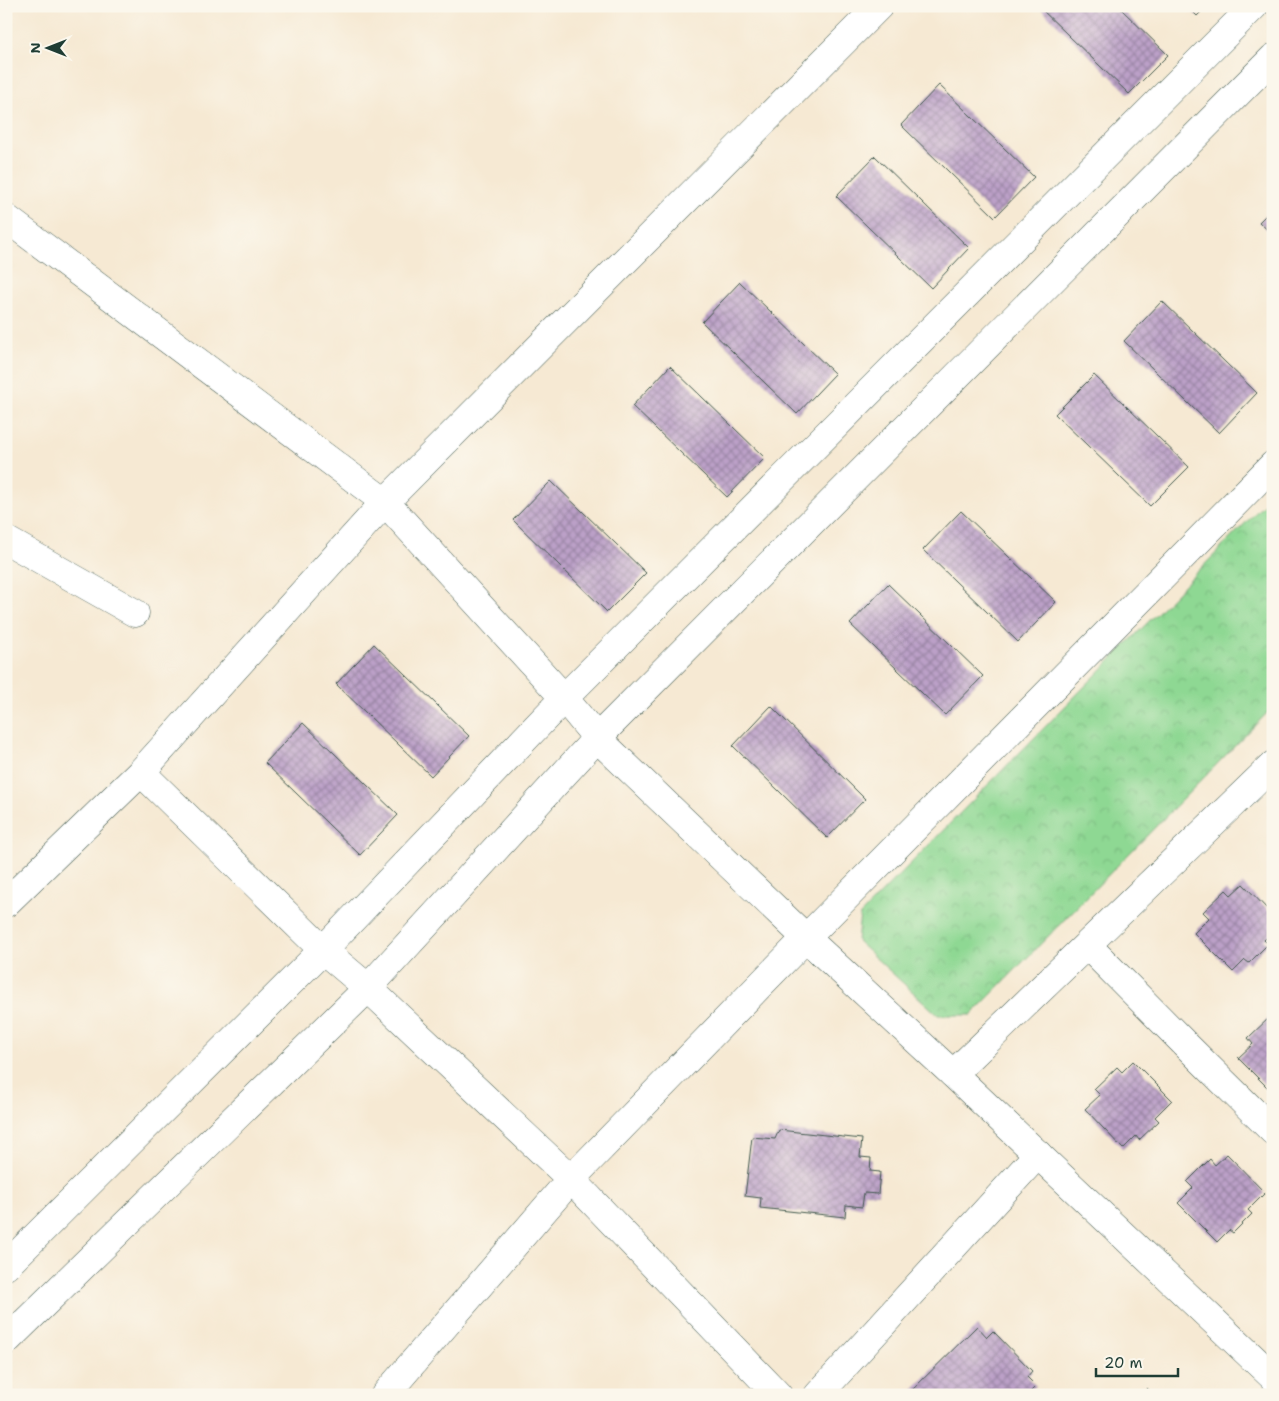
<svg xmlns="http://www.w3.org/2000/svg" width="1279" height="1401" font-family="'Shantell Sans',sans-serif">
<defs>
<pattern id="park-crowns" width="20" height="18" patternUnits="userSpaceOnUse" patternTransform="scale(1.25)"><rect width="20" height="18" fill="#8ed893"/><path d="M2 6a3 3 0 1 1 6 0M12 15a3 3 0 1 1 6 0" fill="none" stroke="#7aba7f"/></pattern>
<pattern id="building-cross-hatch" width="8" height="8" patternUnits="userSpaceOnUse" patternTransform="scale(1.25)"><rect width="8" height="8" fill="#bca0c8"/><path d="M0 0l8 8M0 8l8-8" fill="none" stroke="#9884a3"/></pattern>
</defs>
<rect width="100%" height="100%" fill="#fbf7ec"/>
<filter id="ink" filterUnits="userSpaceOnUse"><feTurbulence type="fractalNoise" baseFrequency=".02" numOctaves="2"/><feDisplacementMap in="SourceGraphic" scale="10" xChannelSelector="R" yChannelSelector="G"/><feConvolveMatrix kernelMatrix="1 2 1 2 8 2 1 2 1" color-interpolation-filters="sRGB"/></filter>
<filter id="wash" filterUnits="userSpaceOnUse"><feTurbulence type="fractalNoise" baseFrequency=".0096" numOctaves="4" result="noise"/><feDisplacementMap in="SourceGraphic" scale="20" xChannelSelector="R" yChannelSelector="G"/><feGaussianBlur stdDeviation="1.12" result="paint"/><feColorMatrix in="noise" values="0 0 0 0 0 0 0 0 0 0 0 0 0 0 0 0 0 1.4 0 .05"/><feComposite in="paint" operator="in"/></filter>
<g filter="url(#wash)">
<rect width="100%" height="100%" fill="#f6e9d3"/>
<polygon fill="url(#park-crowns)" stroke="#568a64" points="1273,495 1273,707 971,1015 938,1015 857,941 860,915"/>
<g id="blocks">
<g fill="url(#building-cross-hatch)">
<polygon points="1038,6 1118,6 1168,55 1129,94"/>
<polygon points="1187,6 1207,6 1197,16"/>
<polygon points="939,85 1034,177 995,217 901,125"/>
<polygon points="875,156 969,248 931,288 836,196"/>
<polygon points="1273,208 1273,235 1259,222"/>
<polygon points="740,282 835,374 797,414 702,322"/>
<polygon points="1162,301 1257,393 1219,433 1124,341"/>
<polygon points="670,366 765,458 727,497 632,406"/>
<polygon points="1094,375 1189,467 1150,506 1055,414"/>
<polygon points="551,481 646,573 607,612 513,520"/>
<polygon points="961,511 1056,602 1018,642 923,550"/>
<polygon points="888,584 983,676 945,715 850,624"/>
<polygon points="374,644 469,736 431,776 336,684"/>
<polygon points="771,706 865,799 827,838 733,746"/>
<polygon points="303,723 398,815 360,855 265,763"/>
<polygon points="1243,884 1273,915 1273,932 1264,940 1268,944 1249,963 1245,960 1233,972 1194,933 1209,918 1203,912 1226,890 1231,895"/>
<polygon points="1271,1016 1273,1018 1273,1093 1238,1058 1253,1044 1248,1038"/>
<polygon points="1133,1061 1172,1100 1155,1117 1159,1121 1139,1140 1136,1136 1123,1149 1085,1109 1100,1095 1094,1089 1117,1067 1122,1072"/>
<polygon points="779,1130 862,1139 860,1157 871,1158 870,1171 880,1172 878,1194 864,1193 862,1207 846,1205 845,1217 760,1208 761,1198 745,1196 752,1137 775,1139"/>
<polygon points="1227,1154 1265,1193 1248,1210 1252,1214 1233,1233 1229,1230 1217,1242 1178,1203 1193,1188 1187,1182 1210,1159 1215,1165"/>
<polygon points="977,1326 987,1337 993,1331 1032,1371 1027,1377 1036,1386 1027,1395 907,1395"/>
<polygon points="1147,1388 1154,1395 1142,1395"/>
</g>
</g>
</g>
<g filter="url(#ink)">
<use href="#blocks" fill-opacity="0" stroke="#3f574c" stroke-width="1"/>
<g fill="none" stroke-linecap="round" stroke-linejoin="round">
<g stroke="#3f574c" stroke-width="29">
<g id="minor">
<polyline points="6,218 385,502 564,698 597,738 806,938 953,1074 1273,1377"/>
<polyline points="6,540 135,613"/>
<polyline points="141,772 323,950 368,988 571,1179 778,1395"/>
<polyline points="6,903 141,772 385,502 879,6"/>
<polyline points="1087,945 1185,1044 1273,1131"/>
<polyline points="953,1074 1273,765"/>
<polyline points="6,1266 323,950 564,698 1254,6"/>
<polyline points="6,1341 368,988 597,738 1273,58"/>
<polyline points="385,1395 571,1179 806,938 1273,465"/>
<polyline points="818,1395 1038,1154"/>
</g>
</g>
<use href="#minor" stroke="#fff" stroke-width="28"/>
</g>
</g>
<rect width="1279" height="1401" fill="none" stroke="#fbf7ec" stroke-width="25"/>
<g transform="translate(48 48) rotate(270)" stroke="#fbf7ec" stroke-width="4" paint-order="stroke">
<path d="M0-4L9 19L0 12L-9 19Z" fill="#1f3d34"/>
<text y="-8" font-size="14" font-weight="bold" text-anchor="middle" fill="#1f3d34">N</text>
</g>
<path d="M1096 1368v8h82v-8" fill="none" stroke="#1f3d34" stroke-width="2.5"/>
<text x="1104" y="1368" font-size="15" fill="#1f3d34" stroke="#fbf7ec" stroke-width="4" paint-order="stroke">20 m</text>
</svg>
